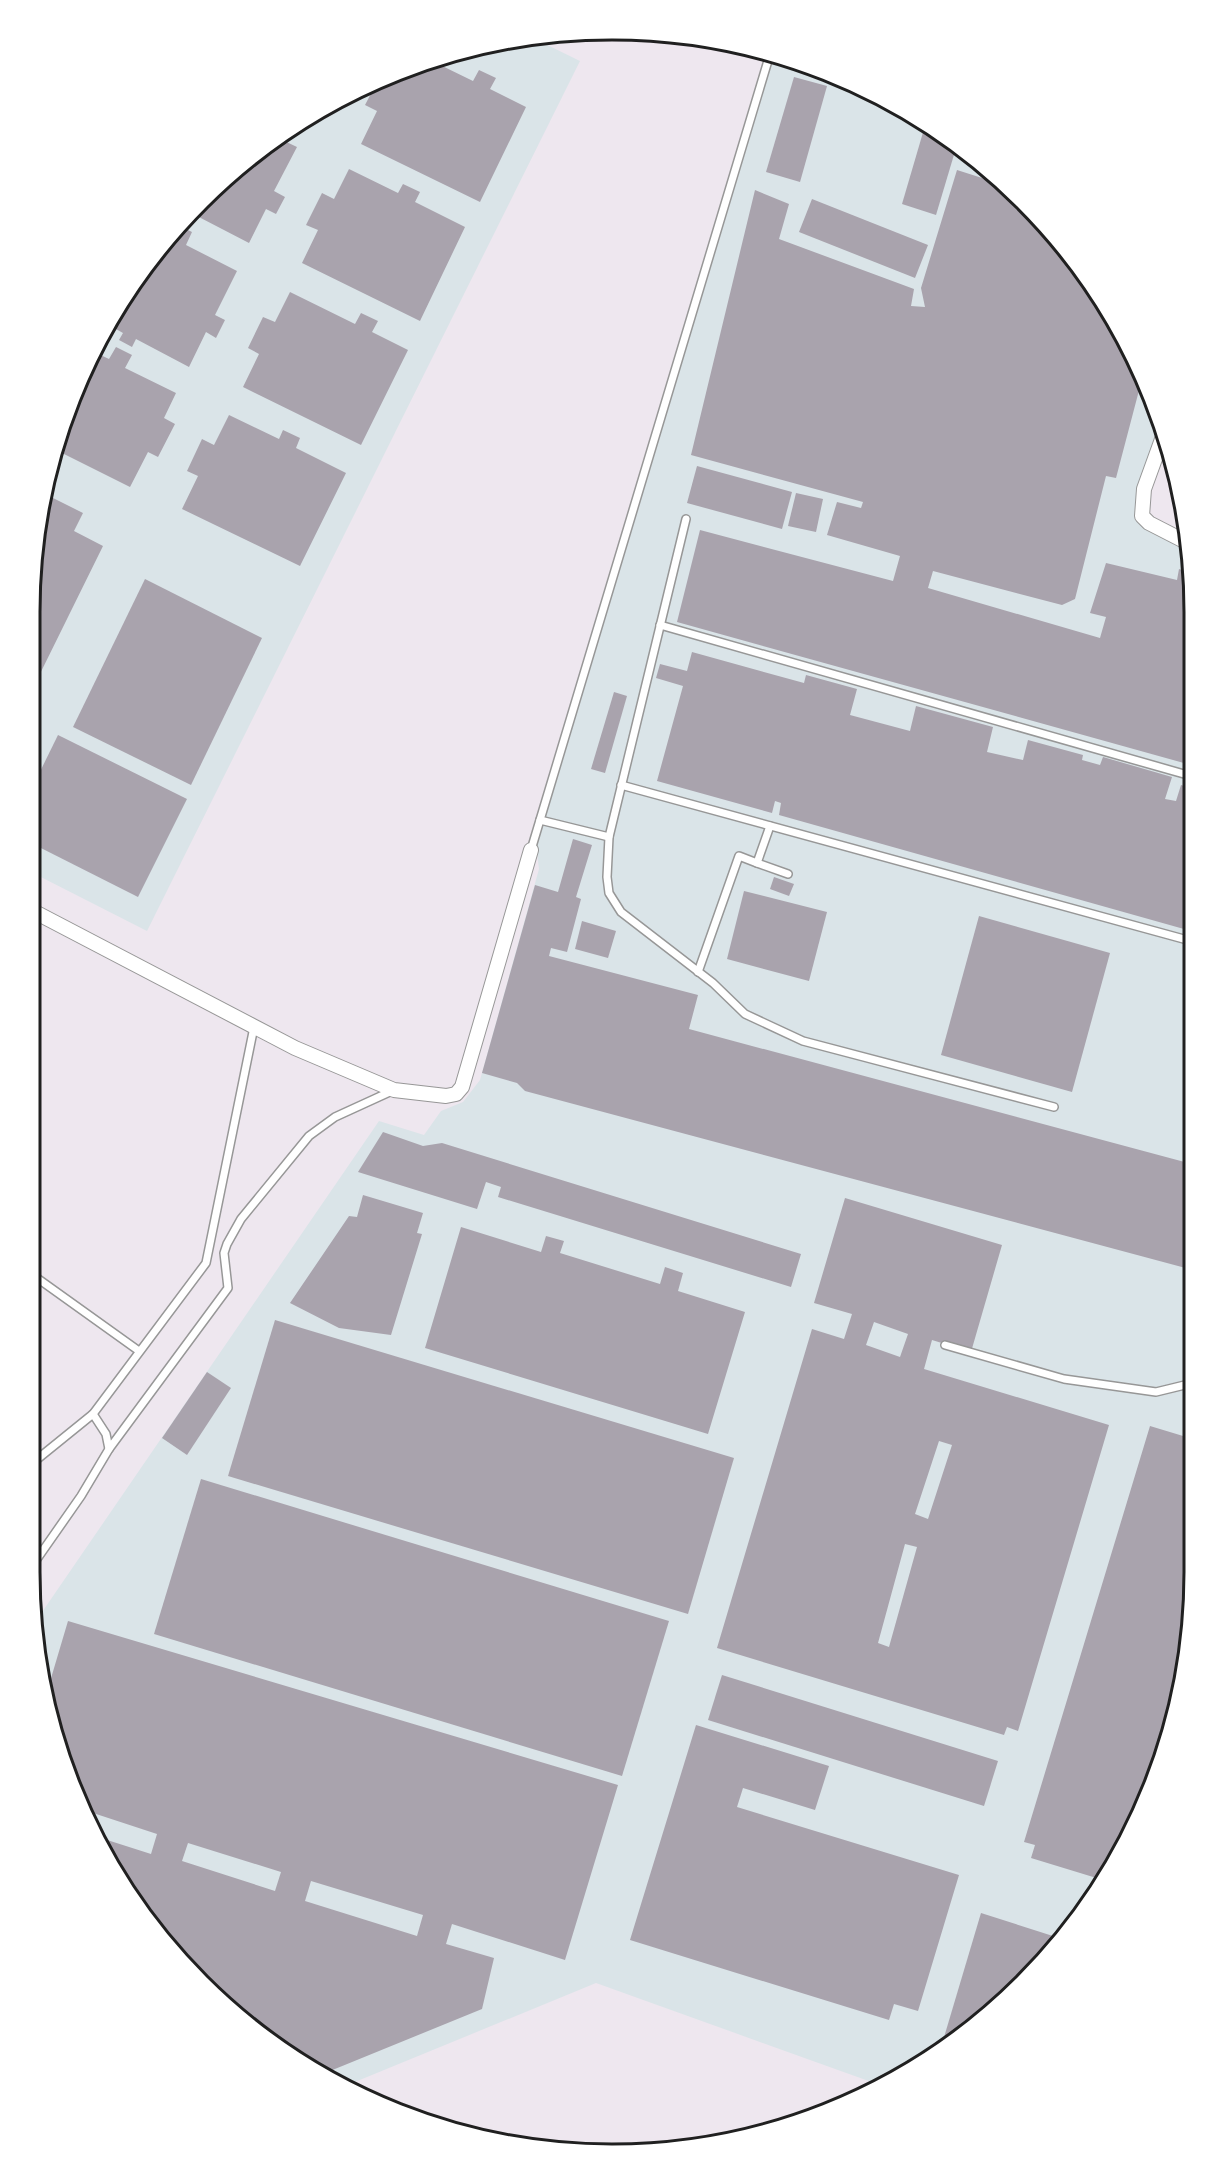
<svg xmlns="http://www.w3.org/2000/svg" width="1225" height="2184" font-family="'Fira Sans Condensed',sans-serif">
<rect width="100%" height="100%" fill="#eee7ef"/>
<g fill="#dae4e8">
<polygon points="533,38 580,61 147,931 31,872 31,575 61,426 108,321 175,228 258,150 355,90 462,50"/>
<polygon points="770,54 800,61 904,108 1024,200 1097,289 1162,421 1138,487 1136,518 1145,528 1190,551 1194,1609 1164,1758 1117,1863 996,2010 877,2084 596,1983 350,2084 289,2056 150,1926 61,1758 38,1618 379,1121 424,1135 441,1111 463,1102 480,1080 539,869 535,836"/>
</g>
<g fill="#a9a3ad" fill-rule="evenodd">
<polygon points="432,61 473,81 479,70 496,78 490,89 526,107 480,202 361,144 377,111 365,105 377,82 389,77 393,80 396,75"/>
<polygon points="794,77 827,86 800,182 766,172"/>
<polygon points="924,129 937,133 956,148 936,215 902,204"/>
<polygon points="278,138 297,147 274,191 285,197 276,214 266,209 249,243 195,215 192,223 184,219 258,150"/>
<polygon points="349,169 398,193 403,184 420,192 415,202 465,227 420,321 302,263 318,230 306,225 322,193 334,199"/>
<polygon points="957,170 1004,185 1024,200 1097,289 1142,379 1116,478 1106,476 1075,599 1062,605 933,571 928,588 1100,638 1106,617 1090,613 1106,563 1177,580 1179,569 1190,573 1191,765 677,622 700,530 893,581 900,556 827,535 837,502 861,508 863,502 691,455 755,190 789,204 779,239 914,289 911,306 925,307 921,288"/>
<polygon points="812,199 928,245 915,278 799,232"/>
<polygon points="178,225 192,232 186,245 237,271 215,315 225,320 216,338 206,332 189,367 136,339 132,347 119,340 123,333 107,324"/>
<polygon points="290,292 355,324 361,313 378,321 372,332 408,350 361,445 243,387 259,354 248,348 263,317 275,322"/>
<polygon points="116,347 132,355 125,368 176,393 164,418 175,424 158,457 148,452 130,487 56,450 61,426 94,352 109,359"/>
<polygon points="229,415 279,439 283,430 300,438 296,448 346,473 300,566 182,509 198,476 187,471 202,439 214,445"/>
<polygon points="697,466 792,492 782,529 687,503"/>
<polygon points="796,493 823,499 816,532 788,526"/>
<polygon points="47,495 83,513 74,531 103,546 31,692 31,575"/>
<polygon points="145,579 262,638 191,785 73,727"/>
<polygon points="692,652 804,683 806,675 857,689 850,715 910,731 916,706 993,727 987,752 1023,760 1028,740 1083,755 1082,760 1100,765 1103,757 1172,777 1165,799 1176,801 1181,785 1191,788 1191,931 779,815 781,803 775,801 772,813 657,781 683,686 656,678 660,664 687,671"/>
<polygon points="614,692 627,696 605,773 591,769"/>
<polygon points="58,735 187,799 138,897 31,843 31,790"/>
<polygon points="573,839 592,845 576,897 581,899 567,952 551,948 549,956 698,995 689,1029 1192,1164 1193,1270 525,1091 517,1083 482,1073 535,885 558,892"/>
<polygon points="774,877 794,884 789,896 770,889"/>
<polygon points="744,891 827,912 809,981 727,959"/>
<polygon points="979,916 1110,953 1072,1092 941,1055"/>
<polygon points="582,921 616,931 608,958 575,949"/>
<polygon points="383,1132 423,1146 442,1143 801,1254 791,1287 498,1197 501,1187 486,1182 477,1209 358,1172"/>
<polygon points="363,1195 423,1213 417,1233 422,1234 391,1335 339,1328 290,1303 349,1216 357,1217"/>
<path d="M845 1198 1002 1245 971 1352 932 1340 924 1369 1109 1425 1018 1731 1007 1727 1004 1735 717 1648 812 1329 844 1339 852 1314 814 1303ZM874 1322 908 1334 900 1357 866 1345ZM939 1441 952 1445 928 1519 915 1514ZM905 1544 917 1547 889 1647 878 1643Z"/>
<polygon points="461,1227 541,1252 546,1236 564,1241 560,1253 660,1284 665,1267 683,1273 678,1291 745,1312 708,1434 425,1348"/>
<polygon points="275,1320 734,1458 688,1614 228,1476"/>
<polygon points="207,1372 231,1388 187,1455 162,1438"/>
<polygon points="1150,1426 1193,1439 1194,1609 1164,1758 1117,1863 1103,1880 1031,1858 1035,1845 1024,1842"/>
<polygon points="201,1479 669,1621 622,1776 154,1634"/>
<path d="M68 1621 618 1785 565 1960 452 1924 446 1944 494 1958 482 2009 330 2071 289 2056 150 1926 104 1839 151 1854 157 1834 90 1812 61 1758 49 1685ZM188 1843 281 1872 275 1891 182 1861ZM311 1881 423 1915 417 1936 305 1901Z"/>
<polygon points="722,1675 998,1761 984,1806 708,1720"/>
<polygon points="696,1725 829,1766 815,1810 743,1788 737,1807 959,1875 918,2011 894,2004 889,2020 630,1940"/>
<polygon points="981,1913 1056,1937 996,2010 942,2044"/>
</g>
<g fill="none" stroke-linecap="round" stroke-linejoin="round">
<g stroke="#979797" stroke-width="10">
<g id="lane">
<polyline points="686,519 609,837 607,877 609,893 621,912 713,983 745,1014 803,1041 1054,1107"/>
<polyline points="660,625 1191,776"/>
<polyline points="621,785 1191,941"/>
<polyline points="540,820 609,837"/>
<polyline points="531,850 770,54"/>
<polyline points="757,863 788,874"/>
<polyline points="698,972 739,856 757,863 770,826"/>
<polyline points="30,1273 139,1351"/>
<polyline points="945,1345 1064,1379 1156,1392 1193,1383"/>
<polyline points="109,1449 228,1288 224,1253 227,1244 241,1219 309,1136 335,1117 394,1090"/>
<polyline points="30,1465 93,1414 206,1263 254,1027"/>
<polyline points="30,1569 81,1496 109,1449 106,1434 93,1414"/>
</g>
</g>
<g stroke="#979797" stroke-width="16">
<g id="street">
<polyline points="1165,431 1144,489 1142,516 1149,523 1190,544"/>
<polyline points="31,910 295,1048 394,1090 446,1096 456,1094 462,1087 531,850"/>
</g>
</g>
<use href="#lane" stroke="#fff" stroke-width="7"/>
<use href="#street" stroke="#fff" stroke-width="14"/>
</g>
<path d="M0 0H1225V2184H0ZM612 40H612A572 572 0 0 1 1184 612V1572A572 572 0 0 1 612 2144H612A572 572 0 0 1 40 1572V612A572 572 0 0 1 612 40Z" fill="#fff" fill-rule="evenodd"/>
<path fill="none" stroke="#202020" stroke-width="3" d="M612 40H612A572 572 0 0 1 1184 612V1572A572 572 0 0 1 612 2144H612A572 572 0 0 1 40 1572V612A572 572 0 0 1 612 40Z"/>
</svg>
